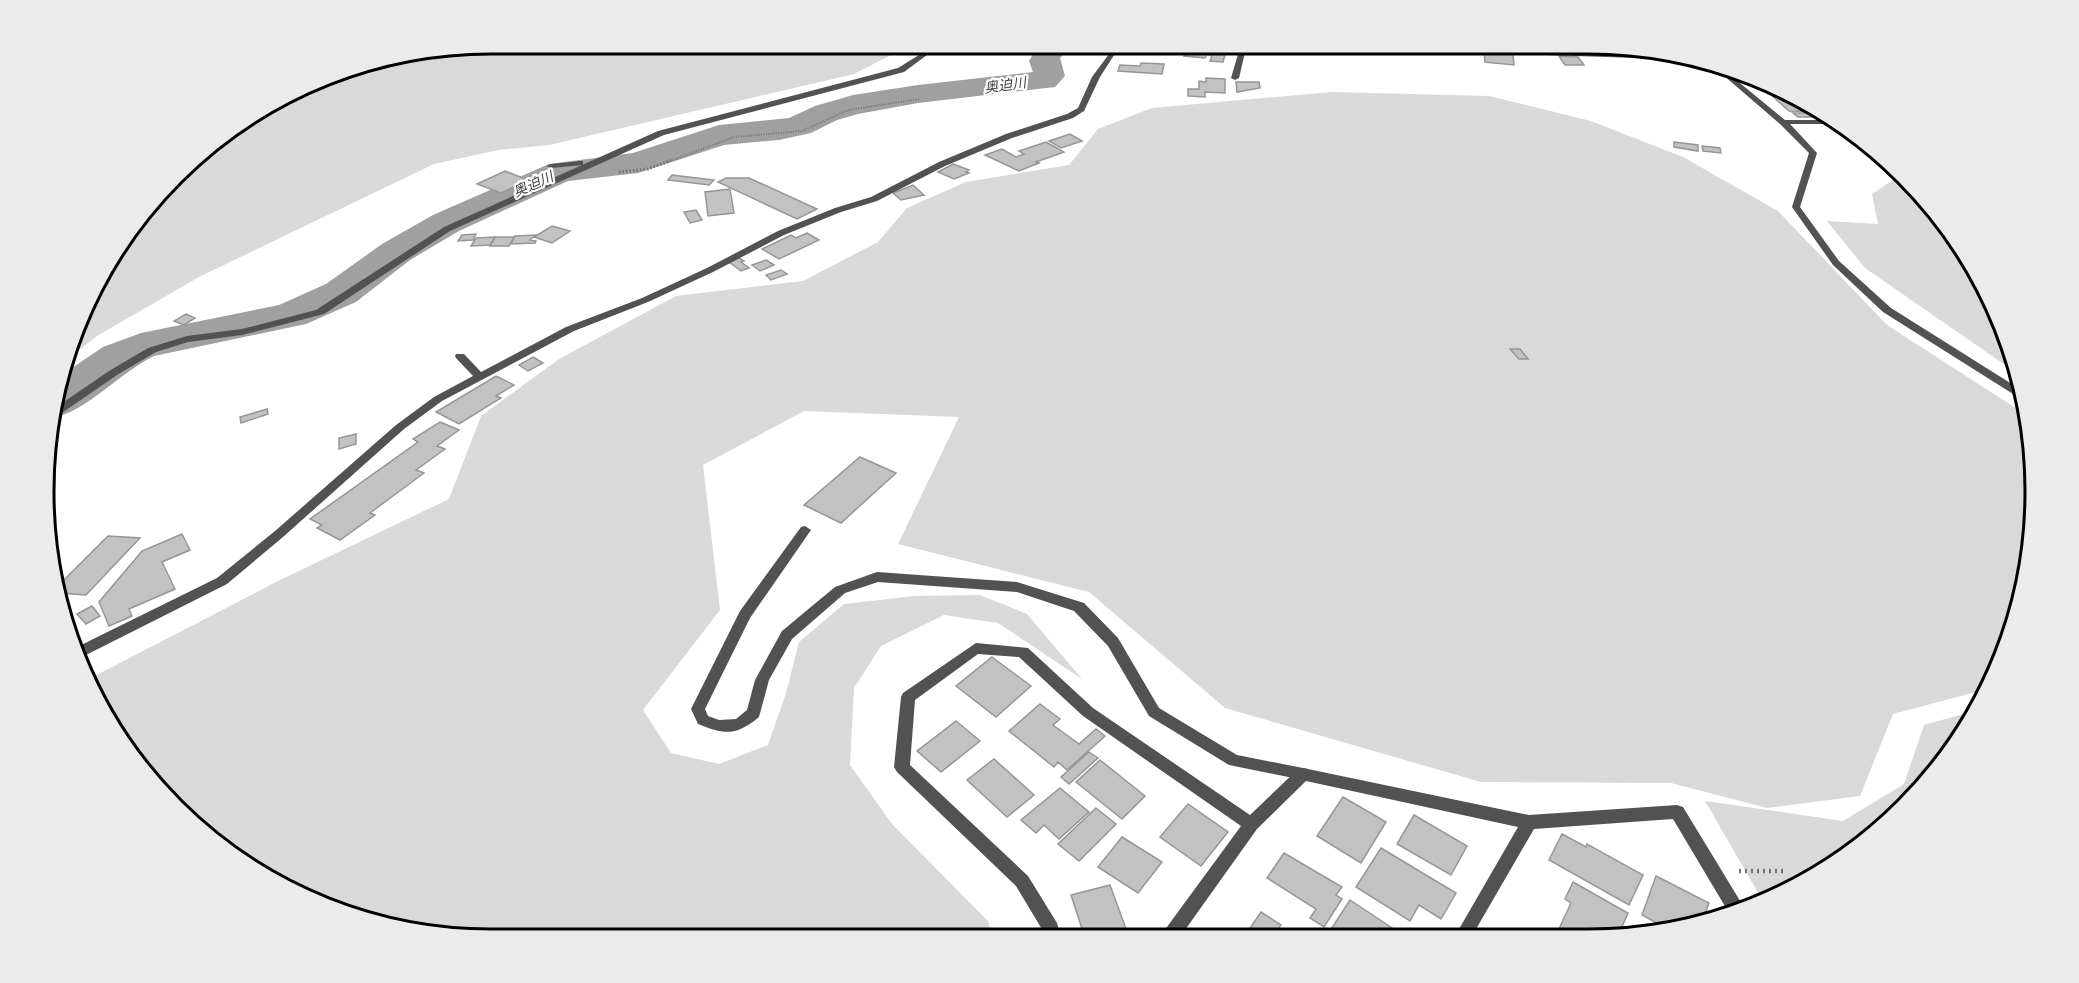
<svg xmlns="http://www.w3.org/2000/svg" width="2079" height="983" font-family="Arial,'Noto Sans JP',sans-serif">
<rect width="100%" height="100%" fill="#fff"/>
<g fill="#d9d9d9">
<polygon points="492,44 902,44 901,50 854,74 549,145 498,150 434,164 199,277 97,336 69,358 103,268 196,154 268,103 347,67"/>
<polygon points="1332,92 1489,96 1591,121 1683,157 1778,211 1887,325 2028,416 2035,491 2027,579 2002,663 1987,689 1893,714 1860,796 1767,808 1671,783 1481,782 1225,708 1089,592 898,544 959,417 804,411 703,465 720,610 643,710 671,753 719,764 768,745 786,693 799,642 844,604 915,596 980,595 1027,614 1082,679 998,623 944,615 881,646 854,688 850,765 892,824 988,921 993,938 491,939 404,931 320,906 196,829 103,715 87,680 278,581 449,499 481,416 559,359 676,296 803,281 878,242 907,208 966,182 1069,165 1098,129 1152,108"/>
<polygon points="1899,176 1906,177 1960,242 2001,320 2018,374 1865,268 1827,221 1878,224 1872,194"/>
<polygon points="1974,711 1943,764 1860,847 1764,903 1705,801 1843,821 1904,784 1924,725"/>
</g>
<g fill="none" stroke-linecap="round" stroke-linejoin="round">
<path fill="#a0a0a0" fill-rule="evenodd" d="M1042 44H1074L1060 58 1065 76 1055 87 918 103 858 114 837 120 811 133 779 140 724 145 638 173 568 181 459 231 410 260 356 302 306 324 154 356C119 373 88 411 52 418V404L63 374 103 347 141 333 279 305 326 284 382 244 433 215 549 164 633 153 719 125 789 118 815 106 853 95 918 85 1033 72 1029 61 1036 49Z"/>
</g>
<g fill="#c2c2c2" stroke="#969696" stroke-width="1.5">
<polygon points="1411,44 1433,45 1432,54 1410,52"/>
<polygon points="1189,45 1194,45 1213,47 1210,55 1207,54 1205,58 1184,56"/>
<polygon points="1643,49 1675,52 1686,56 1647,54"/>
<polygon points="1484,51 1513,54 1514,65 1485,62"/>
<polygon points="1213,53 1225,55 1223,62 1210,61"/>
<polygon points="1559,56 1578,57 1584,65 1565,65"/>
<polygon points="1141,63 1164,64 1162,74 1118,71 1120,65 1140,66"/>
<polygon points="1741,72 1759,77 1768,83 1753,83"/>
<polygon points="1206,78 1225,79 1225,93 1205,92 1205,97 1188,96 1188,89 1199,89 1199,81 1206,82"/>
<polygon points="1236,82 1259,82 1260,88 1237,92"/>
<polygon points="1769,93 1788,93 1823,112 1789,111"/>
<polygon points="1793,113 1824,113 1829,117 1798,117"/>
<polygon points="1070,134 1082,141 1061,148 1049,141"/>
<polygon points="1046,142 1064,152 1036,162 1039,163 1019,171 985,155 1002,149 1016,157 1024,154 1019,151"/>
<polygon points="1674,142 1698,145 1698,151 1674,147"/>
<polygon points="1702,146 1720,148 1721,153 1703,151"/>
<polygon points="953,164 969,170 966,172 969,173 954,179 938,172"/>
<polygon points="505,171 528,180 501,193 477,184"/>
<polygon points="672,175 714,180 709,185 668,180"/>
<polygon points="726,178 749,178 817,209 797,219 718,182"/>
<polygon points="913,185 924,195 901,200 893,193"/>
<polygon points="730,189 734,213 708,216 705,192"/>
<polygon points="696,210 702,220 690,223 684,212"/>
<polygon points="552,226 570,231 552,243 534,237"/>
<polygon points="807,233 819,240 779,259 762,249 791,235 796,238"/>
<polygon points="476,234 473,240 458,241 462,235"/>
<polygon points="536,235 530,240 536,241 535,243 511,244 515,236"/>
<polygon points="495,237 514,237 509,246 490,246"/>
<polygon points="495,237 490,245 471,246 476,238"/>
<polygon points="739,258 744,261 741,262 749,268 741,271 729,262"/>
<polygon points="766,260 774,265 760,271 752,265"/>
<polygon points="781,270 787,274 771,280 766,275"/>
<polygon points="186,314 195,318 184,325 174,321"/>
<polygon points="1510,349 1520,349 1528,359 1519,359"/>
<polygon points="533,357 543,363 528,371 519,365"/>
<polygon points="496,376 514,385 496,396 501,398 459,424 436,412"/>
<polygon points="267,409 268,414 241,423 240,417"/>
<polygon points="440,422 459,430 437,446 445,449 416,470 424,473 370,513 375,515 340,540 317,528 322,525 310,519 418,442 413,439"/>
<polygon points="356,434 356,444 339,449 339,438"/>
<polygon points="860,457 896,473 841,523 804,505"/>
<polygon points="182,534 190,550 162,562 175,589 129,609 132,616 109,626 99,602 142,551"/>
<polygon points="108,536 140,538 86,595 57,593 56,588"/>
<polygon points="92,606 100,616 86,624 77,614"/>
<polygon points="992,657 1031,686 996,717 956,686"/>
<polygon points="1040,704 1060,719 1053,725 1079,744 1096,729 1105,736 1067,770 1058,762 1054,767 1009,731"/>
<polygon points="956,721 980,741 941,772 917,751"/>
<polygon points="1089,752 1098,758 1069,784 1061,777"/>
<polygon points="994,759 1034,795 1007,817 967,780"/>
<polygon points="1100,760 1145,796 1122,819 1076,782"/>
<polygon points="1060,788 1089,812 1059,839 1044,825 1036,833 1021,820"/>
<polygon points="1343,797 1386,822 1361,863 1317,836"/>
<polygon points="1188,804 1228,832 1201,866 1160,837"/>
<polygon points="1096,808 1116,824 1079,861 1058,844"/>
<polygon points="1414,815 1467,846 1451,875 1397,844"/>
<polygon points="1562,834 1586,847 1587,844 1643,875 1629,905 1549,860"/>
<polygon points="1122,837 1162,862 1138,893 1098,867"/>
<polygon points="1381,848 1456,893 1441,919 1419,905 1410,921 1356,887"/>
<polygon points="1284,853 1342,887 1336,895 1342,899 1324,927 1310,918 1316,909 1267,878"/>
<polygon points="1656,876 1709,903 1703,920 1669,930 1642,915"/>
<polygon points="1573,882 1628,913 1618,936 1567,936 1558,931 1571,903 1565,899"/>
<polygon points="1110,885 1129,937 1085,938 1071,895"/>
<polygon points="1350,900 1392,928 1387,936 1326,937"/>
<polygon points="1261,912 1281,925 1277,930 1287,937 1244,937"/>
</g>
<g fill="none" stroke-linecap="round" stroke-linejoin="round">
<polyline stroke="#747474" stroke-width="2" stroke-dasharray="1 1.5" stroke-linecap="butt" points="668,162 734,137 802,131 848,110 920,99"/>
<polyline stroke="#747474" stroke-width="3" stroke-dasharray="1.5 2" stroke-linecap="butt" points="619,172 648,169 672,160"/>
<polyline stroke="#747474" stroke-width="4.5" stroke-dasharray="2 4" stroke-linecap="butt" points="1739,871 1783,871"/>
<path fill="#525252" fill-rule="evenodd" d="M805 526 811 530 750 618 705 709 708 716 719 720 736 719 747 710 755 680 782 631 835 587 877 572 1017 582 1084 603 1118 638 1159 708 1237 755 1303 768 1308 769 1311 774 1308 779 1303 780 1229 765 1149 716 1108 646 1074 611 1017 592 878 582 845 593 792 639 769 680 759 717C736 736 725 735 698 724L691 709 740 611 801 527Z"/>
<g fill="#525252" fill-rule="evenodd">
<polygon points="950,44 959,44 931,52 904,72 664,135 450,231 324,314 242,335 188,342 156,352 117,375 56,417 52,418 52,410 109,371 148,348 187,336 242,329 316,310 444,227 658,131 898,68 927,50"/>
<polygon points="1118,44 1125,44 1116,52 1100,77 1084,111 1073,118 1012,138 945,166 877,201 841,212 784,235 713,272 648,302 574,331 442,401 404,429 283,537 227,584 78,659 73,649 217,578 275,531 396,425 434,397 473,376 456,358 455,356 456,354 464,354 481,372 566,327 642,298 707,268 778,231 835,208 871,197 939,162 1006,134 1067,114 1078,108 1092,77 1112,50"/>
<polygon points="1241,44 1247,44 1239,78 1235,80 1231,78"/>
<polygon points="1463,44 1480,44 1544,51 1689,57 1701,60 1544,55 1466,46"/>
<polygon points="1708,62 1718,65 1785,120 1837,120 1842,124 1790,124 1817,153 1800,207 1839,261 1891,308 2023,391 2026,400 2021,399 1883,312 1833,265 1792,207 1809,153 1780,124"/>
<polygon points="580,161 583,161 583,165 551,168 547,166 551,164"/>
<polygon points="976,643 1028,648 1093,708 1250,815 1298,769 1303,768 1529,815 1677,805 1683,807 1745,909 1729,913 1673,819 1534,829 1472,936 1455,936 1518,827 1306,781 1257,829 1180,937 1162,937 1164,931 1241,826 1083,716 1019,657 978,654 915,700 910,765 1028,876 1057,923 1061,938 1044,938 1043,931 1016,886 897,772 894,767 901,697 903,693"/>
</g>
</g>
<g text-anchor="middle" dominant-baseline="central" stroke-width="4.5" stroke-linejoin="round" paint-order="stroke">
<g font-size="14" font-style="italic" fill="#414141" stroke="#fff">
<text transform="translate(1005 85) rotate(-8)">奥迫川</text>
<text transform="translate(533 184) rotate(-24)">奥迫川</text>
</g>
</g>
<path d="M0 0H2079V983H0ZM491 54H1588A437 437 0 0 1 2025 491V492A437 437 0 0 1 1588 929H491A437 437 0 0 1 54 492V491A437 437 0 0 1 491 54Z" fill="#ebebeb" fill-rule="evenodd"/>
<path fill="none" stroke="#000" stroke-width="3" d="M491 54H1588A437 437 0 0 1 2025 491V492A437 437 0 0 1 1588 929H491A437 437 0 0 1 54 492V491A437 437 0 0 1 491 54Z"/>
</svg>
